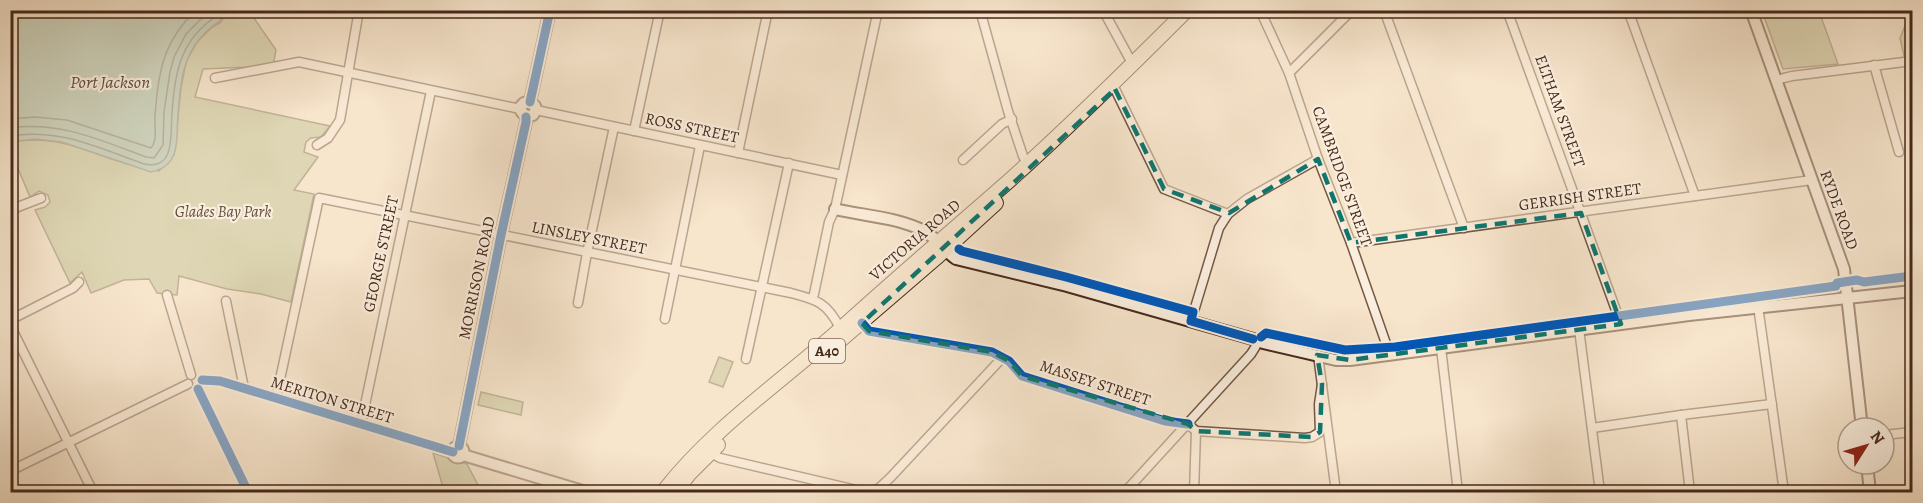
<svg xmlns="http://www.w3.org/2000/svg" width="1923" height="503" font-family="Alegreya,serif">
<rect width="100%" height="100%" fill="#f7e5cc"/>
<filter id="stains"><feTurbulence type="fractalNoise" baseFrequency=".00333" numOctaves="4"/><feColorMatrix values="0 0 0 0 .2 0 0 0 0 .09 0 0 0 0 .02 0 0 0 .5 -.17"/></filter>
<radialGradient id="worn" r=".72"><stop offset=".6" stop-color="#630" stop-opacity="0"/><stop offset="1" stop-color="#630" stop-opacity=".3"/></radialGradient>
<g fill="#bec497" stroke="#827658" stroke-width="1.5">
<path d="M227 11H249L276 50 273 66 203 69 195 97 330 126 321 137 311 138 306 142 304 152 318 157 294 190 314 194 291 302 261 294 227 289 179 276 177 295 157 293 149 279 124 280 91 293 82 272 70 283 35 210 45 207 50 202 48 195 39 191 30 197 11 152 10 142C55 135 78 148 118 161 131 165 145 168 159 171L174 155 181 88 186 62 197 42 211 28 221 22Z"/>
<polygon points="1762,11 1819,11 1838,64 1783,69"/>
<polygon points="1911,11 1912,55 1904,56 1900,38"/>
<polygon points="719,357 733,362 723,387 709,382"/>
<polygon points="481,392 523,402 521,415 478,405"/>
<polygon points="433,453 467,464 478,485 444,491"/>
</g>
<path fill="#9fc0b0" stroke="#7c8474" stroke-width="1.5" d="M11 10 227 11C220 24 218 21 208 30 195 42 187 56 183 74 180 87 179 101 178 115 176 138 182 166 151 172L62 142 35 139 11 142Z"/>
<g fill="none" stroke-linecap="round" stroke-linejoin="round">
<g stroke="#737465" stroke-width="1.5">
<path d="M10 119 35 117 67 120 151 148C158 140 154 127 155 116 158 72 163 42 196 10"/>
<path d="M10 128C60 121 100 140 146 157L154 158 163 145 164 112 170 72 174 57 186 34 202 18 212 10"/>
<path d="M10 136C61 128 98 148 144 164 176 171 170 134 172 114 173 96 175 77 181 60 186 46 196 32 207 23 213 18 217 17 220 10"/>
</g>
<g stroke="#735846" stroke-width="11">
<g id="minor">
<polyline points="980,10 1008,111 1023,156 1027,164"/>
<polyline points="1103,10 1132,63"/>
<polyline points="1260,10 1289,73 1318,159 1351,243 1390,355"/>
<polyline points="1384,10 1464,228"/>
<polyline points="1507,10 1621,324"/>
<polyline points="1628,10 1695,196"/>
<polyline points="1874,65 1899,152"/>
<polyline points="1289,73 1352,10"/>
<polyline points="215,78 299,62 520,109"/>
<polyline points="1776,80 1792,76 1912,61"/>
<polyline points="1115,89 1164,189 1228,214"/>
<polyline points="536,110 842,175"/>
<polyline points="634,131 660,10"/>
<polyline points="317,145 328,138 340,120 359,10"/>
<polyline points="738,153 768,10"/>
<polyline points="963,160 1002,124 1012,119"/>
<polyline points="10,210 41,198"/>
<polyline points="1351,243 1812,180"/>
<polyline points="167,295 191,375"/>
<polyline points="812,299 814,294 829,222 835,209 878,10"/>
<polyline points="226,301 244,388"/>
<polyline points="578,303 587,253 614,127"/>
<polyline points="1758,306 1784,492"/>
<polyline points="665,319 700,146"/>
<polyline points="10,320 73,288 79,282"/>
<polyline points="1191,321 1219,228 1228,214 1247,199 1318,159"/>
<polyline points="862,323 869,331 992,352 1009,361 1022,376 1165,421 1188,424 1196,431 1305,438 1312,437 1320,432 1319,404 1322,384"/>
<polyline points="10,325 93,492"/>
<polyline points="1579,329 1600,492"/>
<polyline points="1441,348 1458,492"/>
<polyline points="1318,355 1336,492"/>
<polyline points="746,359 789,163"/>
<polyline points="202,380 220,381 453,452"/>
<polyline points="198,389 248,492"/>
<path d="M276 398 319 198 791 293C818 300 827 303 840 328"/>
<polyline points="1681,415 1690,492"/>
<polyline points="361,424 431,91"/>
<polyline points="1592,428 1681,415 1772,404"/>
<polyline points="1884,435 1912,432"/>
<polyline points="707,451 720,458 865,492"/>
<polyline points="10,471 188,384"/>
<polyline points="868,492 877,490 890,478 1003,357"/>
<polyline points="1125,492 1251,354 1256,346"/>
<polyline points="1194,492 1196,431"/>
</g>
</g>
<g stroke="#735846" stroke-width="14">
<g id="tertiary">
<polyline points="530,102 550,10"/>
<polyline points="526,117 521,111 521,106 524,103 530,102"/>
<polyline points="526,117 533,115 536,110 535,106 530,102"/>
<polyline points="459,446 501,235 526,122 526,117"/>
<circle cx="458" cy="452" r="5.5"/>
<polyline points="463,455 586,492"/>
</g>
</g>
<g stroke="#47291a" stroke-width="14">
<g id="secondary">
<polyline points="1751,10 1844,269 1862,428"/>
<path d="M835 209C864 216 897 217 924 231 937 238 944 251 956 259L1067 286 1253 339"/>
<polyline points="1263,343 1336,360 1350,360 1689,315 1912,291"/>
<polyline points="1867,464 1870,492"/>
</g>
</g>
<g stroke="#47291a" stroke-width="16">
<g id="trunk">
<polyline points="835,345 936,258 996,203"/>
<path d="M663 492C711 430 777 385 836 333 893 281 952 231 1010 180 1070 126 1129 68 1187 10"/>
<polyline points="675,492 690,473 718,445"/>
</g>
</g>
<use href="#minor" stroke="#faeede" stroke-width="8"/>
<use href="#tertiary" stroke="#faeede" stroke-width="10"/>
<use href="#secondary" stroke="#faeede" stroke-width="10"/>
<use href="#trunk" stroke="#f7e5cc" stroke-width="14"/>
<g stroke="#faeede" stroke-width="13">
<g id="cycleway">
<polyline points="530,102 550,10"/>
<polyline points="959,249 962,251 1066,277 1193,312 1191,321 1253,339"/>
<polyline points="862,323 869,331 992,352 1009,361 1022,376 1165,421 1188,424"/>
<polyline points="1261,337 1266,333 1345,350 1395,347 1836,286 1837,283 1857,280 1864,282 1912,276"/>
<polyline points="202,380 220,381 453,452"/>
<polyline points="198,389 248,492"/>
<polyline points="459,446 501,235 526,122 526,117"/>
</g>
</g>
<use href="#cycleway" stroke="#0057b8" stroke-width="9"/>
</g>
<path d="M0 0H1923V503H0ZM1115 89 1164 189 1229 213 1318 159 1351 243 1581 213 1621 324 1350 360 1317 355 1322 384 1320 432 1312 437 1196 431 1188 424 1022 376 1009 361 992 352 869 331 862 323Z" fill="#f7e5cc" fill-opacity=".55" fill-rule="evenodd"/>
<path fill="none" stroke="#0f766e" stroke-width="4.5" stroke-dasharray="12 8" stroke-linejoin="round" d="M1115 89 1164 189 1229 213 1318 159 1351 243 1581 213 1621 324 1350 360 1317 355 1322 384 1320 432 1312 437 1196 431 1188 424 1022 376 1009 361 992 352 869 331 862 323Z"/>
<g text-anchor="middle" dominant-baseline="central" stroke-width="4.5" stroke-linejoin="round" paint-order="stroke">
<rect fill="#faeede" stroke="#7d6455" stroke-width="1.5" x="809" y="339" width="36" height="24" rx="4.5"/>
<g font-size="15" font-weight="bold" fill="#47291a">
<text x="827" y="351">A40</text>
</g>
<g font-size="16" fill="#47291a" stroke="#faeede">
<text transform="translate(1560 111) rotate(70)">ELTHAM STREET</text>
<text transform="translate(692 128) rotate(12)">ROSS STREET</text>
<text transform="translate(1342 176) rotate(70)">CAMBRIDGE STREET</text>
<text transform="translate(1580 197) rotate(-8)">GERRISH STREET</text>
<text transform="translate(1839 210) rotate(70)">RYDE ROAD</text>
<text transform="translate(589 238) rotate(11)">LINSLEY STREET</text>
<text transform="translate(915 240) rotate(-41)">VICTORIA ROAD</text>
<text transform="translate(381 254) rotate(-78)">GEORGE STREET</text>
<text transform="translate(477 278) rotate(-78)">MORRISON ROAD</text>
<text transform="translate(1095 383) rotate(18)">MASSEY STREET</text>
<text transform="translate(332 400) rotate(17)">MERITON STREET</text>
</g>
<g font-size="16" font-style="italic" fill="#655039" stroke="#faeede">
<text x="223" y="212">Glades Bay Park</text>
</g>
<g font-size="18" font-style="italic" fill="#5d4f40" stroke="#faeede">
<text x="110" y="82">Port Jackson</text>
</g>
</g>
<rect width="1923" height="503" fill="none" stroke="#f7e5cc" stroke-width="36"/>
<rect x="12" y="12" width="1899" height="479" fill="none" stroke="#47291a" stroke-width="3"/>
<rect x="18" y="18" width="1887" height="467" fill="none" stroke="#47291a" stroke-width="1.5"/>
<g transform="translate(1866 446) rotate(53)"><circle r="28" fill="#faeede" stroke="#b29f90" stroke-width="1.5"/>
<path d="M0-4.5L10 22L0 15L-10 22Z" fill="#8f2418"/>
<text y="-9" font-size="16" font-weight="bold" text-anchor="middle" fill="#47291a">N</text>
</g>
<rect width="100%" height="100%" filter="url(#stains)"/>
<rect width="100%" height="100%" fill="url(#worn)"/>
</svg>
